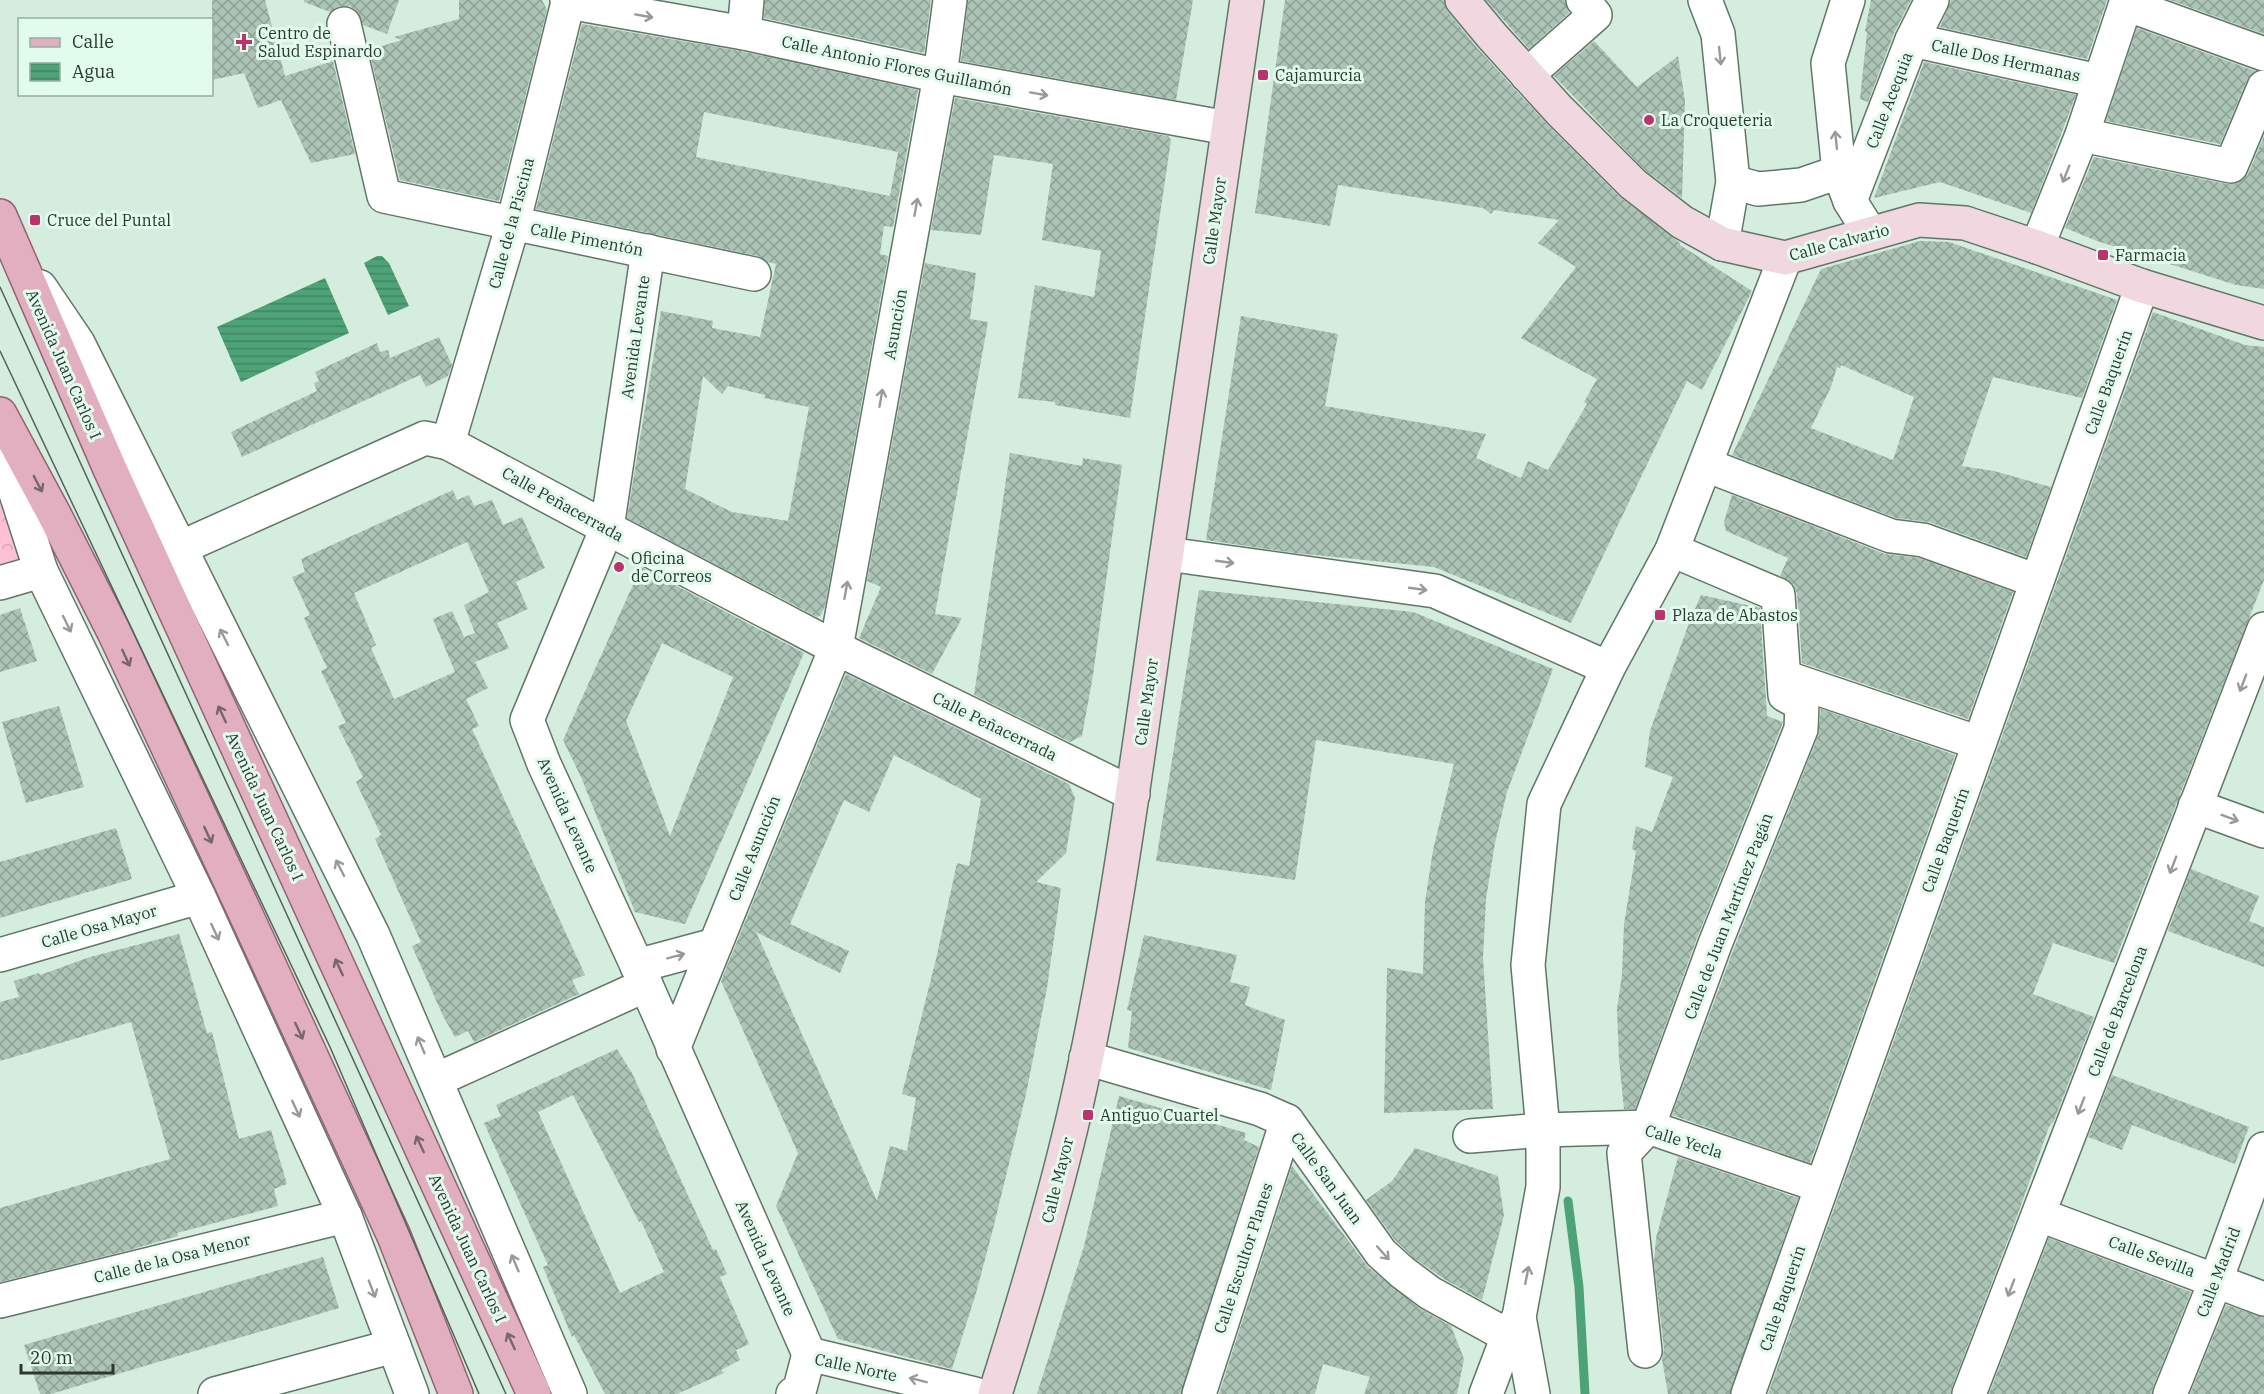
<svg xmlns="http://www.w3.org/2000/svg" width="2264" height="1394" font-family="'IBM Plex Serif',serif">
<defs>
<pattern id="forest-crowns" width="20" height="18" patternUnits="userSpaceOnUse" patternTransform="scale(1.5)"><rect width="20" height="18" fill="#fec0d4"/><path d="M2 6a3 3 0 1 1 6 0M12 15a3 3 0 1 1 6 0" fill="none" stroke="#daa6b6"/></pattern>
<pattern id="water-rules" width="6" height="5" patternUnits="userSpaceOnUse" patternTransform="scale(1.5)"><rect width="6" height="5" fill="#4ea278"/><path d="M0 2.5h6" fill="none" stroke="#418563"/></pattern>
<pattern id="building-cross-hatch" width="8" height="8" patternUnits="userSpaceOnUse" patternTransform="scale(1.5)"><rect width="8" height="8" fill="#acc4b6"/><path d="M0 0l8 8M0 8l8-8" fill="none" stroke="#8ca095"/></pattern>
</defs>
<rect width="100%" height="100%" fill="#d4edde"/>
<polygon fill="url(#forest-crowns)" points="0,503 30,569 0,577"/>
<g fill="url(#water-rules)">
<polygon points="377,256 382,256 389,263 409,306 388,315 364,263"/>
<polygon points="325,278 349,333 241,382 217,327"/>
</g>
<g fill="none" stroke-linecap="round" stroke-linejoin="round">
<polyline stroke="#4ea278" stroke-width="9" points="1568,1201 1579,1287 1585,1394"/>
</g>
<g fill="url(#building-cross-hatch)" fill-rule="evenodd">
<polygon points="212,0 265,0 285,76 333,61 355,154 311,163 281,100 258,108 244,73 212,80"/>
<polygon points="304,0 399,0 387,34 363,25 358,12 350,6 339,6 330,12 304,2"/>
<polygon points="459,0 542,0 547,10 499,201 400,180 369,50 402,40 394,37 459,19"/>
<polygon points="765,0 931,0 924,53 764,18"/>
<polygon points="968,0 1193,0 1176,100 961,61"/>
<polygon points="1285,0 1444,0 1448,12 1478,49 1546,123 1620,197 1680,243 1680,245 1752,291 1702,390 1687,381 1571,623 1434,567 1295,553 1206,540 1241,316 1338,334 1325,406 1486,434 1476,458 1521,478 1528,461 1548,470 1587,404 1584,402 1597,379 1521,338 1576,267 1538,243 1559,220 1494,210 1491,214 1483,208 1338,185 1330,226 1255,213"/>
<polygon points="1486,0 1565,0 1569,13 1529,49"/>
<polygon points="1871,0 1911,0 1894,33 1868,102 1860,99 1867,32 1865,31"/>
<polygon points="1951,0 2107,0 2087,59 1940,27"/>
<polygon points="2170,0 2264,0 2264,34"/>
<path d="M582 24 740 51 918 90 893 227 884 226 880 254 888 256 825 606 821 615 817 617 627 518 661 311 713 321 712 328 760 337 776 264 768 262 758 256 536 209ZM704 112 898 152 890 196 696 157ZM703 376 722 394 728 386 765 395 764 398 809 407 788 521 732 512 685 489Z"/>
<polygon points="2137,28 2255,71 2247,80 2220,144 2106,121"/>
<polygon points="1594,41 1637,87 1678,56 1685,101 1682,198 1645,170 1554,76"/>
<polygon points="1924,62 2076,95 2031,213 1940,182 1874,198"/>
<polygon points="955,98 1168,136 1171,140 1130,418 1055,405 1055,402 1018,398 1035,285 1094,297 1101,251 1042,240 1053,164 994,155 981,235 931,230"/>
<polygon points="2264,136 2264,289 2236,285 2097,241 2065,228 2094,157 2227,184 2235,184 2243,180 2248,174"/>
<path d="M1920 241 1949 242 2117 300 2082 398 1993 377 1962 466 1994 471 2051 487 2026 557 1929 522 1896 518 1732 455 1821 269ZM1841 365 1914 397 1893 460 1811 428 1831 387 1837 367 1840 368Z"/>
<polygon points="925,263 976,273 970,319 988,322 935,614 962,618 932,674 859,638 881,587 867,581"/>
<polygon points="2153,312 2245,345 2264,347 2264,580 2114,963 2053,943 2033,994 2094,1017 2053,1123 2052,1123 2049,1127 2016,1219 1952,1387 1951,1394 1768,1394"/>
<polygon points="439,337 452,365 448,376 426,387 420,375 242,457 231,432 317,391 314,383 319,381 315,372 377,343 380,352 388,350 390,358"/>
<polygon points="1010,453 1082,466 1083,458 1122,465 1093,675 1082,736 1070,742 974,695"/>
<path d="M453 490 457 500 469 495 474 506 492 500 503 525 522 517 545 568 516 582 528 609 497 623 509 648 475 662 488 688 466 699 479 726 472 729 585 975 572 980 579 994 474 1042 468 1031 455 1037 443 1016 412 946 421 942 375 839 381 835 356 782 363 777 338 726 346 723 321 671 327 668 304 618 310 615 292 577 305 572 301 559ZM467 542 489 592 464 605 475 633 464 637 452 611 433 619 455 672 394 699 371 648 376 645 354 593Z"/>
<polygon points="1732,495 1885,554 1919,558 2013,592 1968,719 1802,663 1797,593 1793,584 1780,576 1788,558 1726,531 1724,522"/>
<path d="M641 567 804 653 685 924 635 912 581 777 563 740ZM662 643 733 677 670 836 626 721Z"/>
<polygon points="1199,590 1413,612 1553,669 1507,792 1495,843 1486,899 1483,958 1493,1109 1384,1113 1387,968 1423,974 1425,902 1433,850 1454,764 1316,740 1295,880 1156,861"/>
<polygon points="1701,595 1760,608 1767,716 1783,722 1782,725 1697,938 1635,1109 1624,1109 1619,1059 1617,1009 1622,975 1624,924 1636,851 1632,849 1636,826 1652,832 1673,777 1645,767 1650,731 1689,623"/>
<polygon points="20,608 37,661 0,672 0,615"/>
<path d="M846 674 1069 784 1075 798 1066 853 1036 882 1061 888 1047 988 1026 1094 992 1233 976 1293 952 1369 838 1339 776 1206 798 1153 721 981ZM894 755 981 799 969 866 957 863 936 959 902 1094 916 1098 907 1151 890 1146 877 1201 756 932 840 973 849 951 790 924 844 800 869 812Z"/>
<polygon points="59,706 84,787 26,803 2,722"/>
<polygon points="1821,709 1955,755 1810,1163 1672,1115 1733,951 1818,736"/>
<polygon points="116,828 132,879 0,918 0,862"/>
<polygon points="2191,869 2259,896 2249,921 2264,927 2264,967 2168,931"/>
<polygon points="179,934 207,1033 212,1032 239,1139 271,1130 287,1184 274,1189 278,1206 177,1233 178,1236 126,1251 0,1282 0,1208 170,1159 131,1022 0,1061 0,1002 19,997 14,981 39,973 40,975 90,957"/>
<polygon points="1144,935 1237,955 1230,982 1250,987 1245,1005 1285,1020 1271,1090 1128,1048 1132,1011 1127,1010"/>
<path d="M617 1049 632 1073 713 1250 716 1249 727 1274 720 1277 749 1344 736 1350 740 1360 721 1370 724 1373 677 1394H605L574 1335 572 1337 543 1267 548 1265 484 1123 501 1116 496 1105ZM573 1095 639 1222 641 1221 664 1272 620 1293 538 1112Z"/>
<polygon points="2112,1075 2249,1127 2235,1164 2132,1125 2122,1150 2088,1137"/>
<polygon points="1119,1096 1246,1133 1244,1140 1259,1147 1181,1394 1037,1394 1084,1246"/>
<polygon points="1415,1148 1498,1176 1504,1215 1482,1300 1444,1279 1414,1258 1395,1240 1366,1200 1392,1181"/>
<polygon points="1678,1157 1798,1198 1730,1394 1668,1394 1662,1359 1664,1349 1654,1262 1656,1238"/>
<polygon points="1292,1166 1368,1267 1419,1308 1451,1326 1464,1359 1457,1394 1364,1394 1370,1377 1323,1364 1315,1394 1219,1394"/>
<polygon points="2049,1238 2191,1292 2153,1387 2152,1394 1989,1394"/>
<polygon points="323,1257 339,1308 51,1394 40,1394 24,1345"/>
<polygon points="2226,1305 2264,1317 2264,1394 2190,1394"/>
</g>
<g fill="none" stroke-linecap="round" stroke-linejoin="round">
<g stroke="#607669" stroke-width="36">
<g id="street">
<polyline points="567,0 568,2 744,33 940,76 1228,128"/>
<polyline points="1705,0 1718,34 1733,182 1722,244"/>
<polyline points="1848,0 1828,63 1839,172 1850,201 1870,233"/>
<polyline points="2126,4 2264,54"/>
<polyline points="344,24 384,196 754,274"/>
<polyline points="744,33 747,0"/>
<polyline points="1912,40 2099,81"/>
<polyline points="1527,75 1595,15 1583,0"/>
<polyline points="2082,135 2231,166 2264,87"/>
<polyline points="1733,182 1758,189 1801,185 1839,172"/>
<polyline points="1850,201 1912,40 1932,0"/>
<polyline points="2037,247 2082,135 2127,0"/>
<polyline points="648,251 607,528 527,720 544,764 646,985 809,1354"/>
<polyline points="40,287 78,343 373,935 570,1394"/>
<polyline points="448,443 513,224 568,2"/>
<polyline points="0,444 41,571 199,897 345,1216 412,1394"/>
<polyline points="1706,465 1891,536 1923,540 2037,581"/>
<polyline points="180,548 425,438 448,443 607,528 836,648 1133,794"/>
<polyline points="1167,554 1435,591 1608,668"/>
<polyline points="0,583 41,571"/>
<polyline points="1784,677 1979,743"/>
<polyline points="2195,806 2264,831"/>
<polyline points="0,955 199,897"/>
<polyline points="637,966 715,945"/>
<polyline points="673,1049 836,648 940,76 950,0"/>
<polyline points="1086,1058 1260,1109 1287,1121 1381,1253 1402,1272 1430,1293 1508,1336"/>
<polyline points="436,1080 646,985"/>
<polyline points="1470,1136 1543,1130 1648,1127 1821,1186"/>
<polyline points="2040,1215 2264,1299"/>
<polyline points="0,1301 345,1216"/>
<polyline points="1645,1351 1624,1153 1648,1127 1715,944 1801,729 1802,704 1785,695 1778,595 1672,550"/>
<polyline points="809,1354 975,1394"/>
<polyline points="215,1394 394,1346"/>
<polyline points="793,1394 799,1392 809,1354"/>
<polyline points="1199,1394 1287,1121"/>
<polyline points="1486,1394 1508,1336 1519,1317"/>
<polyline points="1533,1394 1519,1317 1543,1187 1543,1130 1528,965 1544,804 1608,668 1672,550 1785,258"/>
<polyline points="1748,1394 2142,286"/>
<polyline points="1969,1394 2264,629"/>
<polyline points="2170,1394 2216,1280 2264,1149"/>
</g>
</g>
<g stroke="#607669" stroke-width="36">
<g id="secondary">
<polyline points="1462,0 1492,36 1559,110 1633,184 1682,222 1722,244 1785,258 1919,220 1965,223 2037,247 2142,286 2264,323"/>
<path d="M995 1394C1025 1299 1054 1203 1076 1106 1114 939 1136 769 1160 600 1188 400 1217 200 1247 0"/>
</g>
</g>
<g stroke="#966273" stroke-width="36">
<g id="primary">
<polyline points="0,216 110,469 534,1394"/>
<polyline points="0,414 54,514 115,634 248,919 394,1236 456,1394"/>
</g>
</g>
<use href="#street" stroke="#fff" stroke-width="33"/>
<use href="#secondary" stroke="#f1d7e0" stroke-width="33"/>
<use href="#primary" stroke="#e2afc1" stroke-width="33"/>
<g stroke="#546259" stroke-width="1.5">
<polyline points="0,287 506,1394"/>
<polyline points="0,351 330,1047 479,1394"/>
</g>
</g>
<defs><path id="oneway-shaft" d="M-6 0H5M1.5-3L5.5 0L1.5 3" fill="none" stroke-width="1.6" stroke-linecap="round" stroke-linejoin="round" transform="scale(1.5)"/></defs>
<g stroke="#969b98">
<use href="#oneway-shaft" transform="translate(644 16) rotate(10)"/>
<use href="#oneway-shaft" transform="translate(1720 56) rotate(84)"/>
<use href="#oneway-shaft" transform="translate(1039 94) rotate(10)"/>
<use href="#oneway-shaft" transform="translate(1836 140) rotate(-96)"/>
<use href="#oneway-shaft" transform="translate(2066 174) rotate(112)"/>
<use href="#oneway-shaft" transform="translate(916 207) rotate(-80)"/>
<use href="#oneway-shaft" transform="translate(881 398) rotate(-80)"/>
<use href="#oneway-shaft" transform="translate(1225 562) rotate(8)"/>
<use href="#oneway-shaft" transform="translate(1418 589) rotate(8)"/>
<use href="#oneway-shaft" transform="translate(846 590) rotate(-80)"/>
<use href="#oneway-shaft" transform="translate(67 624) rotate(64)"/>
<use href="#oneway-shaft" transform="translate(224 637) rotate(-117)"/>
<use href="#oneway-shaft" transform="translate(2243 683) rotate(111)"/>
<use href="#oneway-shaft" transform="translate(2230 818) rotate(20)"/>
<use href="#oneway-shaft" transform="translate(2173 865) rotate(111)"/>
<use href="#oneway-shaft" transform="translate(340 868) rotate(-117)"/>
<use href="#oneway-shaft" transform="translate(215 932) rotate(65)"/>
<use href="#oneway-shaft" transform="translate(676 956) rotate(-15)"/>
<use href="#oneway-shaft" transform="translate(421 1045) rotate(-113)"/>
<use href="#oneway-shaft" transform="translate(2081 1106) rotate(111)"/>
<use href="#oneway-shaft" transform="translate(296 1109) rotate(65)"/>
<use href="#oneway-shaft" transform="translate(1383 1253) rotate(48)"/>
<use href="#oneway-shaft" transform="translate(515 1263) rotate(-113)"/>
<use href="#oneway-shaft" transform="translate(1527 1275) rotate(-79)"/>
<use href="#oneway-shaft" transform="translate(2011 1288) rotate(111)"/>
<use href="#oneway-shaft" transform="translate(372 1289) rotate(69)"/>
<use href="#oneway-shaft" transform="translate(918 1380) rotate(-166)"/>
</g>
<g stroke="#75676b">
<use href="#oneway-shaft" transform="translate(38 484) rotate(62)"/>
<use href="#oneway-shaft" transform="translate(126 658) rotate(65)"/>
<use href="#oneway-shaft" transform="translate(222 714) rotate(-115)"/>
<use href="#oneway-shaft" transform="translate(208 835) rotate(65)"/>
<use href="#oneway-shaft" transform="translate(339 967) rotate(-115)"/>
<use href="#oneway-shaft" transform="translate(299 1031) rotate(65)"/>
<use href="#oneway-shaft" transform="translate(420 1144) rotate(-115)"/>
<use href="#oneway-shaft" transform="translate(511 1341) rotate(-115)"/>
</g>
<g fill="#bb326f" stroke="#e1fbec" stroke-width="2">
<path d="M241 33h6v6h6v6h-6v6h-6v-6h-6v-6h6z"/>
<rect x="1257" y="69" width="12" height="12" rx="3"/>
<circle cx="1649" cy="120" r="6"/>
<rect x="29" y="214" width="12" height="12" rx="3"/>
<rect x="2097" y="249" width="12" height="12" rx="3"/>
<circle cx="619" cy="567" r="6"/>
<rect x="1654" y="609" width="12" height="12" rx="3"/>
<rect x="1082" y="1109" width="12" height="12" rx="3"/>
</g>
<g text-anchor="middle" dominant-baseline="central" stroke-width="6" stroke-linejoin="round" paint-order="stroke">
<g font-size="16" fill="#2d3731" stroke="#e1fbec" text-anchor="start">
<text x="258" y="33">Centro de<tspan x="258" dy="18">Salud Espinardo</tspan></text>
<text x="1275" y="75">Cajamurcia</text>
<text x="1661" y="120">La Croqueteria</text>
<text x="47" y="220">Cruce del Puntal</text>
<text x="2115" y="255">Farmacia</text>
<text x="631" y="558">Oficina<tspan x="631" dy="18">de Correos</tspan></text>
<text x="1672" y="615">Plaza de Abastos</text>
<text x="1100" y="1115">Antiguo Cuartel</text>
</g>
<g font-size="16" fill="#2d3731" stroke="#e1fbec">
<text transform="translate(2006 60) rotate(12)">Calle Dos Hermanas</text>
<text transform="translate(897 65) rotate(12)">Calle Antonio Flores Guillamón</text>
<text transform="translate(1889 100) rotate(-69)">Calle Acequia</text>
<text transform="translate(1214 221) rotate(-82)">Calle Mayor</text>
<text transform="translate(511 223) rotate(-75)">Calle de la Piscina</text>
<text transform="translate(587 239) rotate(11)">Calle Pimentón</text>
<text transform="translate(1839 242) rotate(-15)">Calle Calvario</text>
<text transform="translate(895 324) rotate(-80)">Asunción</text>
<text transform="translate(635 337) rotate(-82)">Avenida Levante</text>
<text transform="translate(64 364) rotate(66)">Avenida Juan Carlos I</text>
<text transform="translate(2108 382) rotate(-70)">Calle Baquerín</text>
<text transform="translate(563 504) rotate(29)">Calle Peñacerrada</text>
<text transform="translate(1146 702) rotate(-82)">Calle Mayor</text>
<text transform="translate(995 726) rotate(26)">Calle Peñacerrada</text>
<text transform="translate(265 806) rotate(65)">Avenida Juan Carlos I</text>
<text transform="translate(568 815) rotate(66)">Avenida Levante</text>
<text transform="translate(1945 840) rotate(-70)">Calle Baquerín</text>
<text transform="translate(754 848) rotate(-68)">Calle Asunción</text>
<text transform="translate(1728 916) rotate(-69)">Calle de Juan Martínez Pagán</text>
<text transform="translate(99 926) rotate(-16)">Calle Osa Mayor</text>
<text transform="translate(2117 1011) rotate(-69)">Calle de Barcelona</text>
<text transform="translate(1684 1141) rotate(17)">Calle Yecla</text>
<text transform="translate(1327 1178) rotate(54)">Calle San Juan</text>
<text transform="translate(1057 1180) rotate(-76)">Calle Mayor</text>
<text transform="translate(468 1248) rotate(65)">Avenida Juan Carlos I</text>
<text transform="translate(2152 1256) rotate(20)">Calle Sevilla</text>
<text transform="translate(172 1258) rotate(-14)">Calle de la Osa Menor</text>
<text transform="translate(766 1258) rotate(66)">Avenida Levante</text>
<text transform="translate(1243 1258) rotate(-72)">Calle Escultor Planes</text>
<text transform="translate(2218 1272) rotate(-69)">Calle Madrid</text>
<text transform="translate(1782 1298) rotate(-71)">Calle Baquerín</text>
<text transform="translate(856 1367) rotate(12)">Calle Norte</text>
</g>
</g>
<rect x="18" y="18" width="195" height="78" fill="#e1fbec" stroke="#99ada1" stroke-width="1.5"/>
<rect x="30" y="38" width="30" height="9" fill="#e2afc1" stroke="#99ada1" stroke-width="1.5"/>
<text x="72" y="48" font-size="18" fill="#2d3731">Calle</text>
<rect x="30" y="63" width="30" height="18" fill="url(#water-rules)" stroke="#99ada1" stroke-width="1.5"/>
<text x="72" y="78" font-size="18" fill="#2d3731">Agua</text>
<path d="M21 1364v9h92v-9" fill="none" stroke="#2d3731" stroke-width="3"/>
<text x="30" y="1364" font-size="18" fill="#2d3731" stroke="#e1fbec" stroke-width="4.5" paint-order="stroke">20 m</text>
</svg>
